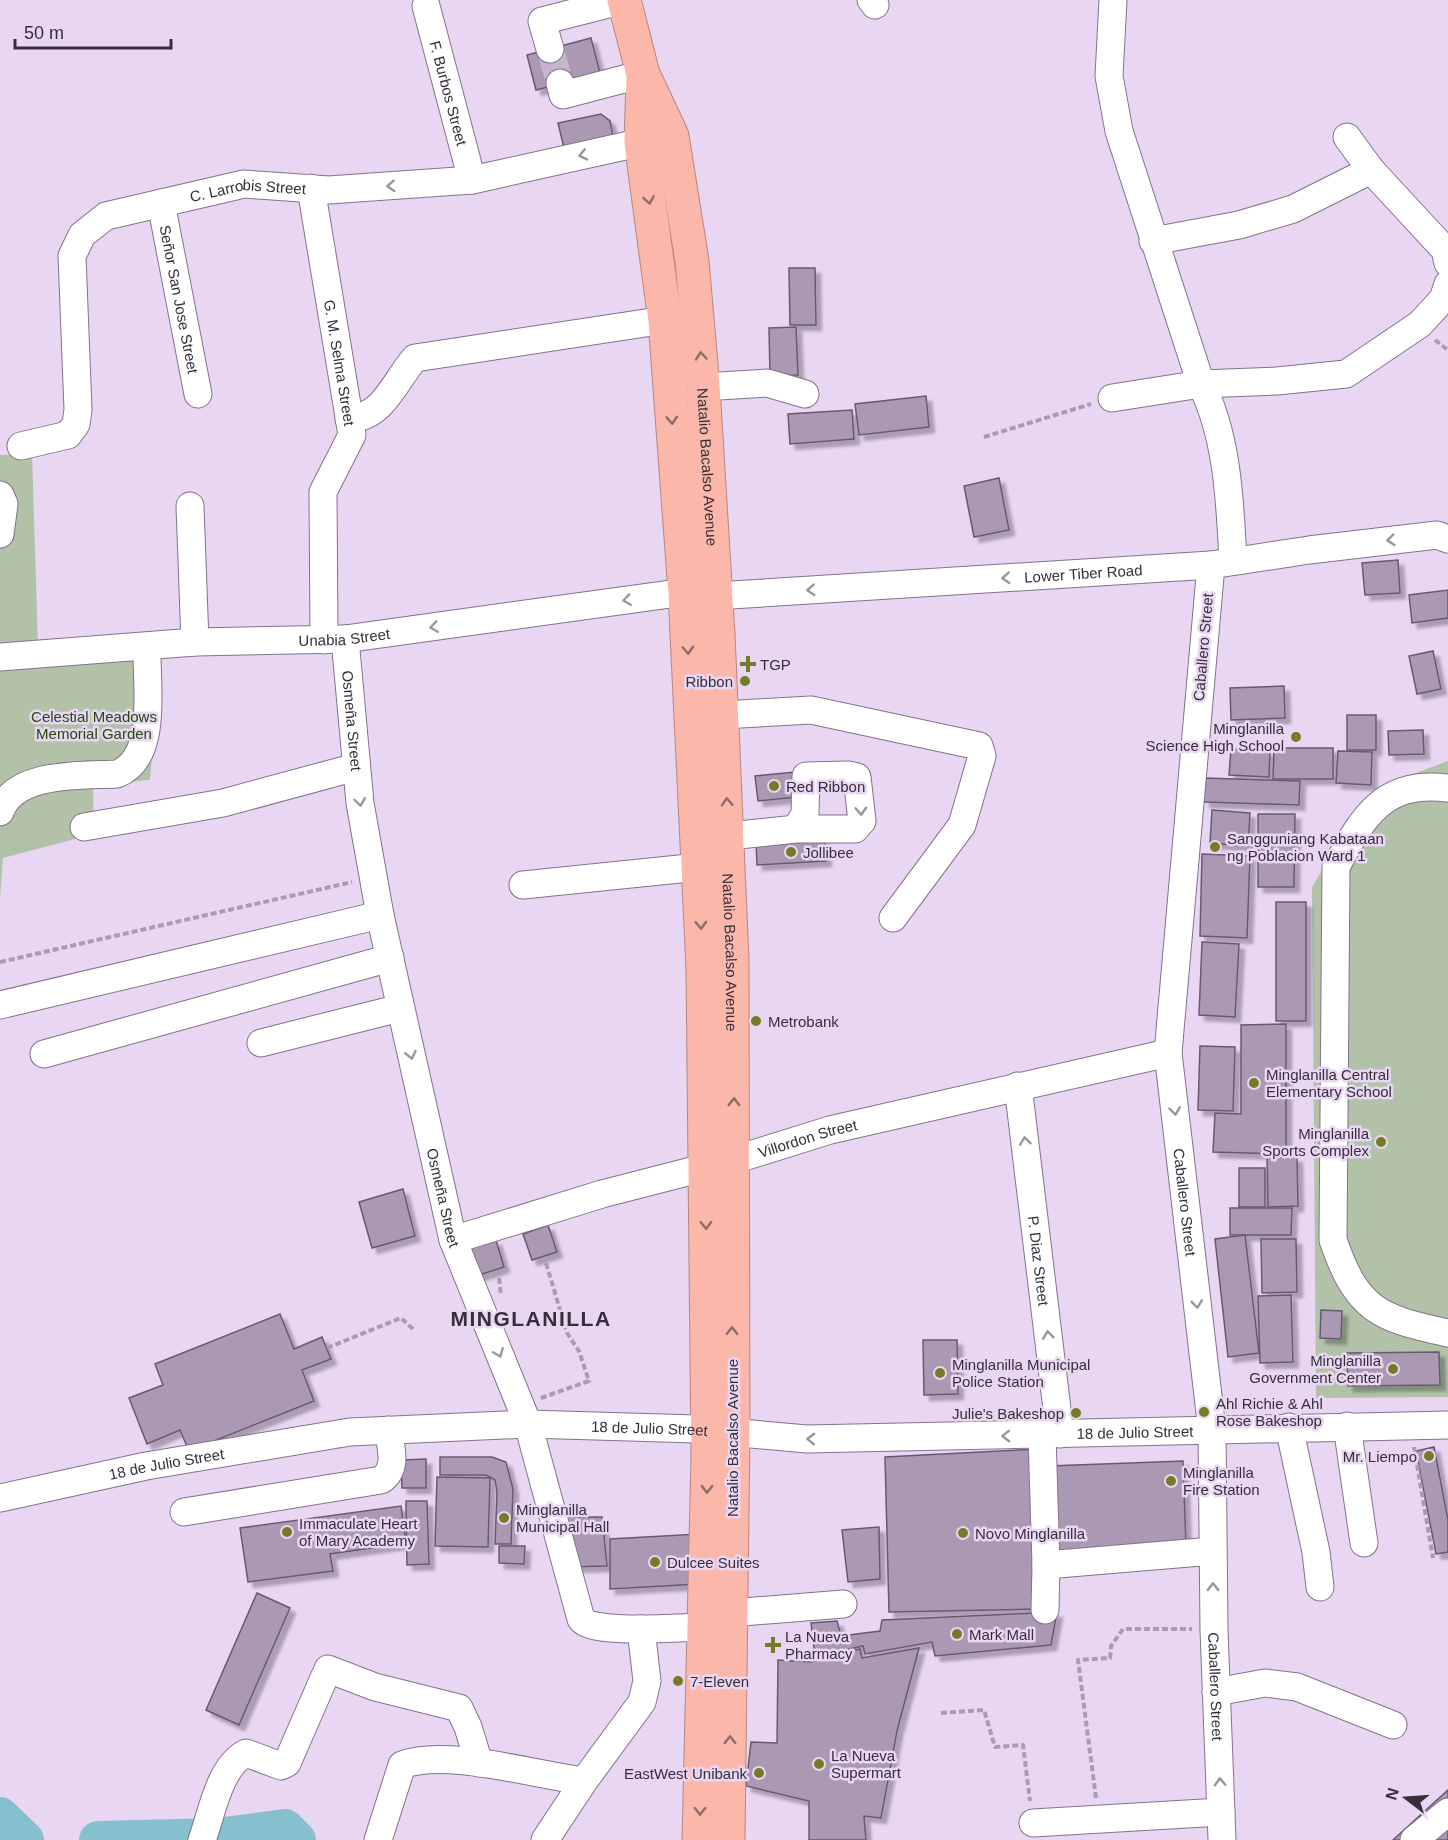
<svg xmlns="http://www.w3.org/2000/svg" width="1448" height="1840" font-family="Helvetica,sans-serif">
<defs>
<filter id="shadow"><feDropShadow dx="5.5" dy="5.5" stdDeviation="1.5" flood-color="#0004"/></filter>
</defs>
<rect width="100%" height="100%" fill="#e9d6f3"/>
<g fill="#b1c2a9">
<polygon points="32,454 38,648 0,649 0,455"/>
<polygon points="160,657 150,780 93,785 94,834 3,858 0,899 0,670"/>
<polygon points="1448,761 1448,1397 1316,1398 1312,887 1358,811 1386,784"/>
</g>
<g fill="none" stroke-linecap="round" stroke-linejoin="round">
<g stroke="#84c0cd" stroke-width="38">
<polyline points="0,1816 25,1840"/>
<polyline points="98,1840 218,1837 285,1828 297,1840"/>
</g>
</g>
<g fill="#ab99b4" stroke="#695971" stroke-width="1.5" filter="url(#shadow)">
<polygon points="591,38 600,73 536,90 527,55"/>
<polygon points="601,114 610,121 613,137 564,148 558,123"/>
<polygon points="789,268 815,268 816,325 790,325"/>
<polygon points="796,327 798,375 770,376 769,328"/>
<polygon points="926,396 929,427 859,435 855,404"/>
<polygon points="852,410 854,439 790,444 788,414"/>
<polygon points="999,478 1009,530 974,537 964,486"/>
<polygon points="1398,560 1400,593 1365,595 1362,563"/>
<polygon points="1448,590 1448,618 1412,623 1409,595"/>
<polygon points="1433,651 1441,689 1417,694 1409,656"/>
<polygon points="1284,686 1285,718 1231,720 1230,688"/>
<rect x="1347" y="715" width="29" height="35"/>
<polygon points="1423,730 1424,754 1389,755 1388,731"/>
<polygon points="1274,748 1333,748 1333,779 1273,779"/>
<polygon points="1231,749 1270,751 1269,777 1229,775"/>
<polygon points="1338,751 1372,752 1371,785 1336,783"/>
<polygon points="795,772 797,797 758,801 755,776"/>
<polygon points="1205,778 1300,781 1299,805 1204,802"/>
<polygon points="1212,810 1250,813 1248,846 1210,843"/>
<polygon points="1258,814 1295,814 1294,887 1258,887"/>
<polygon points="825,839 826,861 757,865 756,843"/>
<polygon points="1202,854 1250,856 1247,938 1200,936"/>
<rect x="1276" y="902" width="30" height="119"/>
<polygon points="1202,942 1239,944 1235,1017 1199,1015"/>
<polygon points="1286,1024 1286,1154 1213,1152 1215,1113 1241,1114 1241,1025"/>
<polygon points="1200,1046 1235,1047 1233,1111 1198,1110"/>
<polygon points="1267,1157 1297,1157 1298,1206 1268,1207"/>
<rect x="1239" y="1168" width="26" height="39"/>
<polygon points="403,1189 415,1236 372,1248 359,1202"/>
<polygon points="1230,1208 1292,1208 1291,1235 1230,1235"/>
<polygon points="548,1225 557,1252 532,1260 523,1234"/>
<polygon points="1245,1235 1259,1353 1228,1357 1215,1239"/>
<polygon points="1261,1239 1296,1239 1297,1292 1262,1293"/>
<polygon points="496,1240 504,1267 476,1276 468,1249"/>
<polygon points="1291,1295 1293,1362 1260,1363 1258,1296"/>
<polygon points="1321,1310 1342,1311 1341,1339 1320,1338"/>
<polygon points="280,1314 294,1349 322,1337 331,1359 302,1370 314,1401 189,1451 180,1430 147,1444 129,1398 163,1385 155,1364"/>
<polygon points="923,1340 957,1340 958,1394 924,1395"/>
<polygon points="1439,1352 1440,1385 1348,1386 1347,1353"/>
<polygon points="1434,1447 1448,1520 1448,1552 1436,1554 1416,1451"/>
<polygon points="1037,1449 1039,1609 889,1612 885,1457"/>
<polygon points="440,1457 492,1457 506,1462 513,1489 511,1544 495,1544 497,1492 495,1480 486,1475 440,1475"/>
<polygon points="426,1459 426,1488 402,1488 401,1460"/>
<polygon points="1183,1461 1186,1545 1052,1551 1049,1466"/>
<polygon points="437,1477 490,1478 488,1547 435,1546"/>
<polygon points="406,1501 427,1501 429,1564 407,1565"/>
<polygon points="401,1506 406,1543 330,1554 333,1571 248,1582 240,1528"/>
<polygon points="555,1517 602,1517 607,1566 570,1567"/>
<polygon points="879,1527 880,1579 848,1582 842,1530"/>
<polygon points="699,1534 699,1584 610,1589 610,1539"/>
<polygon points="499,1546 525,1546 524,1564 499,1563"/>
<polygon points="257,1593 290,1608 239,1725 206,1710"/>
<polygon points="1057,1612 1051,1645 935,1656 932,1642 865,1654 863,1646 815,1657 811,1623 837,1621 841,1636 880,1631 882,1620"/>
<polygon points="919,1648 897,1731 881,1818 864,1816 866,1840 809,1840 809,1801 746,1786 751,1742 777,1743 778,1660 811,1662 860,1649 862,1658"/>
<polygon points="1448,1790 1448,1840 1393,1840"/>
</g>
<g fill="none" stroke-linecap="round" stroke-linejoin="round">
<polyline stroke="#c5b5ce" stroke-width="27" stroke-dasharray="27 14" stroke-linecap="butt" points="550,49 560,83"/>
<g stroke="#84728c" stroke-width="29">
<g id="minor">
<polyline points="871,0 875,5"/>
<path d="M1113 0 1109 76 1119 131 1201 384C1228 437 1230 504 1233 561"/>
<path id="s1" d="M426 6 472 180"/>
<polyline points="550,49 542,21 624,0"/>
<polyline points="560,83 563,95 643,74"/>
<polyline points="1347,137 1371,170 1445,250 1448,263"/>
<path id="s2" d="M311 188 352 435 323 492 324 640"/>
<path id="s3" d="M161 203 198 394"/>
<polyline points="1153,241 1239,225 1293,209 1371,170"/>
<polyline points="703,387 767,383 805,394"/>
<polyline points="1112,398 1201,384 1277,381 1346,374 1420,324 1443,299 1448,284"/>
<path d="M349 419C384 417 394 382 415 358L665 320"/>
<path id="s4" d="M21 446 68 435 76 424 78 410 72 256 82 235 106 216 244 184 329 190 472 180 661 138"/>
<polyline points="0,495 4,504 0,534"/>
<polyline points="190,506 195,642"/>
<path id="s5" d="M1211 565 1168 1053 1212 1430 1214 1630 1222 1840"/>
<path id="s6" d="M715 596 1211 565 1309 550 1437 535 1448 539"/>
<path id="s7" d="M345 639 360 803 380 915 453 1240 528 1424 581 1619C590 1635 683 1627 703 1627"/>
<path id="s8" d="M0 657 195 642 345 639 685 592"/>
<polyline points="722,715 811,710 979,746 982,756 962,825 893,918"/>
<path d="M1448 788C1384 780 1363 816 1336 867L1333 1240C1357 1310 1378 1318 1448 1333"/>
<path d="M0 812C14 771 82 776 117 774 159 758 146 684 147 647"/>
<polyline points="84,827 223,803 356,767"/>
<polyline points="729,836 796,829 855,829 862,821 857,777 848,775 806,776 805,814 796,829"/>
<polyline points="523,885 699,867"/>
<polyline points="0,1005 380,915"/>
<polyline points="261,1043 400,1008"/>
<polyline points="44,1054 390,958"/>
<path id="s9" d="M1018 1086 1060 1434"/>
<path id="s10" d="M453 1240 602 1194 734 1160 830 1130 1168 1053"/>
<polyline points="1347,1426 1364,1543"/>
<polyline points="1289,1427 1316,1552 1320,1587"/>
<polyline points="1042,1435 1046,1565"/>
<path id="s11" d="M0 1498 146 1466 350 1432 528 1424 696 1429 807 1439 1448 1425"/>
<path d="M184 1512 381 1480C398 1469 391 1448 388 1430"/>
<polyline points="1045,1610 1046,1565 1213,1551"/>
<polyline points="730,1613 843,1604"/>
<polyline points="1216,1692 1265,1683 1297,1687 1393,1725"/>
<polyline points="1033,1823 1221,1812"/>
<path d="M202 1840C212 1813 219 1767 246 1753L281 1766 287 1763 328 1669 375 1687 459 1708 468 1727 479 1763"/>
<path d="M378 1840 402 1765C446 1748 535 1775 584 1781"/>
<polyline points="545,1840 584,1781 642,1702 647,1681 641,1629"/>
<polyline points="1414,1840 1448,1812"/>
</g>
</g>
<g stroke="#b68782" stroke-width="35">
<g id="highway">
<path id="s12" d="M624 0 643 74 672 136 692 261 703 387 718 634 732 960 733 1432 728 1840"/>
<polyline points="643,79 641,142 665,320 685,592 703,969 708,1457 699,1840"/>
</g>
</g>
<g stroke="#a99bb1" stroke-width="4" stroke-dasharray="6 3" stroke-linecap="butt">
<polyline points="1435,340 1448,350"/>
<polyline points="984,437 1091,404"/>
<polyline points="0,962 352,882"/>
<polyline points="499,1278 501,1295"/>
<polyline points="327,1348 401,1318 413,1329"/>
<polyline points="541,1398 589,1381 579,1351 567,1333 546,1263"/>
<polyline points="1414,1447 1433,1558"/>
<polyline points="941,1713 984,1710 995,1747 1023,1745 1030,1801"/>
<polyline points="1096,1798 1078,1660 1110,1658 1111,1646 1123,1629 1192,1629"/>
</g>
<use href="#minor" stroke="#fff" stroke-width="27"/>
<use href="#highway" stroke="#fbb7a9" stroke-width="33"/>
</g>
<defs><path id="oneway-chevron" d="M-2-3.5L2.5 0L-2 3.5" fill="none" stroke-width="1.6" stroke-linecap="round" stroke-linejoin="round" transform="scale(1.5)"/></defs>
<g stroke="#9a979c">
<use href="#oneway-chevron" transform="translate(583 155) rotate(167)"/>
<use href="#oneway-chevron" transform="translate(391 186) rotate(176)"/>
<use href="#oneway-chevron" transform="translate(1391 540) rotate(174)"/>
<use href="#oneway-chevron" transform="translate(1006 578) rotate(176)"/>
<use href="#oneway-chevron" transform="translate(811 590) rotate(176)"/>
<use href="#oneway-chevron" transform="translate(627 600) rotate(172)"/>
<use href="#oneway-chevron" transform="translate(434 627) rotate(172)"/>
<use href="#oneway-chevron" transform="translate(360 802) rotate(82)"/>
<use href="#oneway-chevron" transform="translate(861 811) rotate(87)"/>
<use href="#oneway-chevron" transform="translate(411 1055) rotate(77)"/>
<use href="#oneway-chevron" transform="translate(1175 1111) rotate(83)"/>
<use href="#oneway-chevron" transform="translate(1025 1141) rotate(-97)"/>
<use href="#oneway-chevron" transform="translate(1197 1304) rotate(83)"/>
<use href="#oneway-chevron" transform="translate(1048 1335) rotate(-97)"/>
<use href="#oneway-chevron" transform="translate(499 1353) rotate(68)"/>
<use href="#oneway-chevron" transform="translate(1006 1436) rotate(179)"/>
<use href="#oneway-chevron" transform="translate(811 1439) rotate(-179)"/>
<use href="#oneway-chevron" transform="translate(1213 1587) rotate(-90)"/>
<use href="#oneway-chevron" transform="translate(1220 1782) rotate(-92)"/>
</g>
<g stroke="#8f6c6c">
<use href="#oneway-chevron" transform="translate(649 200) rotate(81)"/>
<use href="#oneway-chevron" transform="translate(701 356) rotate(-95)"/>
<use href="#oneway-chevron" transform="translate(672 420) rotate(86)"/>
<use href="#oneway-chevron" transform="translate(688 650) rotate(87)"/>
<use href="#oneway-chevron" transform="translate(727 802) rotate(-93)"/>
<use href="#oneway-chevron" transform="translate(701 925) rotate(88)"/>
<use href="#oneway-chevron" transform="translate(734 1102) rotate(-90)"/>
<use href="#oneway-chevron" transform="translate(706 1225) rotate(89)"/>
<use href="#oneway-chevron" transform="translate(732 1331) rotate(-89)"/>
<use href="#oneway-chevron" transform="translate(707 1489) rotate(91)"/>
<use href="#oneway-chevron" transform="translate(730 1740) rotate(-90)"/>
<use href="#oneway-chevron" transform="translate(700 1811) rotate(91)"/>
</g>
<g fill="#757c27" stroke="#e9d6f3" stroke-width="2">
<path d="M745 655h6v6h6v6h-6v6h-6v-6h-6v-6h6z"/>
<circle cx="745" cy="681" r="6"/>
<circle cx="1296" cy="737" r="6"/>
<circle cx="774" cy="786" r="6"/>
<circle cx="1215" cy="847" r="6"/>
<circle cx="791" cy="852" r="6"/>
<circle cx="756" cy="1021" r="6"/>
<circle cx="1254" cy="1083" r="6"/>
<circle cx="1381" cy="1142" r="6"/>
<circle cx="1393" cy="1369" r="6"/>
<circle cx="940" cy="1373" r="6"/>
<circle cx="1204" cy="1412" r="6"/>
<circle cx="1076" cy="1413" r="6"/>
<circle cx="1429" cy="1456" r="6"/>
<circle cx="1171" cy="1481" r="6"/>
<circle cx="504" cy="1518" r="6"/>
<circle cx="287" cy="1532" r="6"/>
<circle cx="963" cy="1533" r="6"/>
<circle cx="655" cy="1562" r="6"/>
<circle cx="957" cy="1634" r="6"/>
<path d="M770 1636h6v6h6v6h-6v6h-6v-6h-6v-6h6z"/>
<circle cx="678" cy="1681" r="6"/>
<circle cx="819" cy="1764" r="6"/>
<circle cx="759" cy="1773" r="6"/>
</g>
<g text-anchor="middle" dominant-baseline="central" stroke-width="5" stroke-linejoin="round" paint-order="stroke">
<g font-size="15" fill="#362f3a" stroke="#e9d6f3">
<text stroke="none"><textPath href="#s1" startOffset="90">F. Burbos Street</textPath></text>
<text stroke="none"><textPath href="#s4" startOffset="429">C. Larrobis Street</textPath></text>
<text stroke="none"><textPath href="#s3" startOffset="98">Señor San Jose Street</textPath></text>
<text stroke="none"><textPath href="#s2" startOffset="177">G. M. Selma Street</textPath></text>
<text stroke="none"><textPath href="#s12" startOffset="478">Natalio Bacalso Avenue</textPath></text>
<text stroke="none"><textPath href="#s6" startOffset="369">Lower Tiber Road</textPath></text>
<text stroke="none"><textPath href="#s8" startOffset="345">Unabia Street</textPath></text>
<text transform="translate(1203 647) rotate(-85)">Caballero Street</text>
<text stroke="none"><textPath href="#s7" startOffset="82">Osmeña Street</textPath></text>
<text stroke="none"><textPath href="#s12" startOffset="964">Natalio Bacalso Avenue</textPath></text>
<text stroke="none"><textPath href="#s10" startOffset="369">Villordon Street</textPath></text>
<text stroke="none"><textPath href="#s7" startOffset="568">Osmeña Street</textPath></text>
<text stroke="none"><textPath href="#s5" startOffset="640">Caballero Street</textPath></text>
<text stroke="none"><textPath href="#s9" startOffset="176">P. Diaz Street</textPath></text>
<text stroke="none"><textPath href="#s11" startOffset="656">18 de Julio Street</textPath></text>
<text stroke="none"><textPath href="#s11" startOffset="1142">18 de Julio Street</textPath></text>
<text transform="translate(732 1438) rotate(-90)">Natalio Bacalso Avenue</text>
<text stroke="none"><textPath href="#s11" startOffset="170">18 de Julio Street</textPath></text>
<text stroke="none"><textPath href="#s5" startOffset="1126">Caballero Street</textPath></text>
</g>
<g font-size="15" fill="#362f3a" stroke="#e9d6f3" text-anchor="start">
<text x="760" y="664">TGP</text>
<text x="733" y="681" text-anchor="end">Ribbon</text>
<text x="1284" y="728" text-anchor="end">Minglanilla<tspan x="1284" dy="17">Science High School</tspan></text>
<text x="786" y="786">Red Ribbon</text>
<text x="1227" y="838">Sangguniang Kabataan<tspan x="1227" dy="17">ng Poblacion Ward 1</tspan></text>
<text x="803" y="852">Jollibee</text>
<text x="768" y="1021">Metrobank</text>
<text x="1266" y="1074">Minglanilla Central<tspan x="1266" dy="17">Elementary School</tspan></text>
<text x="1369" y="1133" text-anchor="end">Minglanilla<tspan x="1369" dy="17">Sports Complex</tspan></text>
<text x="1381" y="1360" text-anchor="end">Minglanilla<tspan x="1381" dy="17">Government Center</tspan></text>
<text x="952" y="1364">Minglanilla Municipal<tspan x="952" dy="17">Police Station</tspan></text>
<text x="1216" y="1403">Ahl Richie &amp; Ahl<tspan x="1216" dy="17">Rose Bakeshop</tspan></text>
<text x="1064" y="1413" text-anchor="end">Julie's Bakeshop</text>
<text x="1417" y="1456" text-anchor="end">Mr. Liempo</text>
<text x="1183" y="1472">Minglanilla<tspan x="1183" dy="17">Fire Station</tspan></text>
<text x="516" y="1509">Minglanilla<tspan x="516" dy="17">Municipal Hall</tspan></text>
<text x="299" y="1523">Immaculate Heart<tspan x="299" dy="17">of Mary Academy</tspan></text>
<text x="975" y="1533">Novo Minglanilla</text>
<text x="667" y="1562">Dulcee Suites</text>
<text x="969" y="1634">Mark Mall</text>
<text x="785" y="1636">La Nueva<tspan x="785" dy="17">Pharmacy</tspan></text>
<text x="690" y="1681">7-Eleven</text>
<text x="831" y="1755">La Nueva<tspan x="831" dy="17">Supermart</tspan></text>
<text x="747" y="1773" text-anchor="end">EastWest Unibank</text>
</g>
<g font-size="15" fill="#26480c" stroke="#e9d6f3">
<text x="94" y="716">Celestial Meadows<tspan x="94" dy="17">Memorial Garden</tspan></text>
</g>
<g font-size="21" font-weight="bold" letter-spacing="1.5" fill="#362f3a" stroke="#e9d6f3">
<text x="531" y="1318">MINGLANILLA</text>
</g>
</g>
<g transform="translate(1406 1798) rotate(287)" stroke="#e9d6f3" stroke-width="4.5" paint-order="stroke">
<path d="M0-4.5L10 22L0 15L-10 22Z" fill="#362f3a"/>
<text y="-9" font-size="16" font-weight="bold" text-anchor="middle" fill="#362f3a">N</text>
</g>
<path d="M15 39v9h156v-9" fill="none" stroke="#362f3a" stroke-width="3"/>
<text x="24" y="39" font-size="18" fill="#362f3a" stroke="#e9d6f3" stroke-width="4.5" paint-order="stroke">50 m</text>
</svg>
